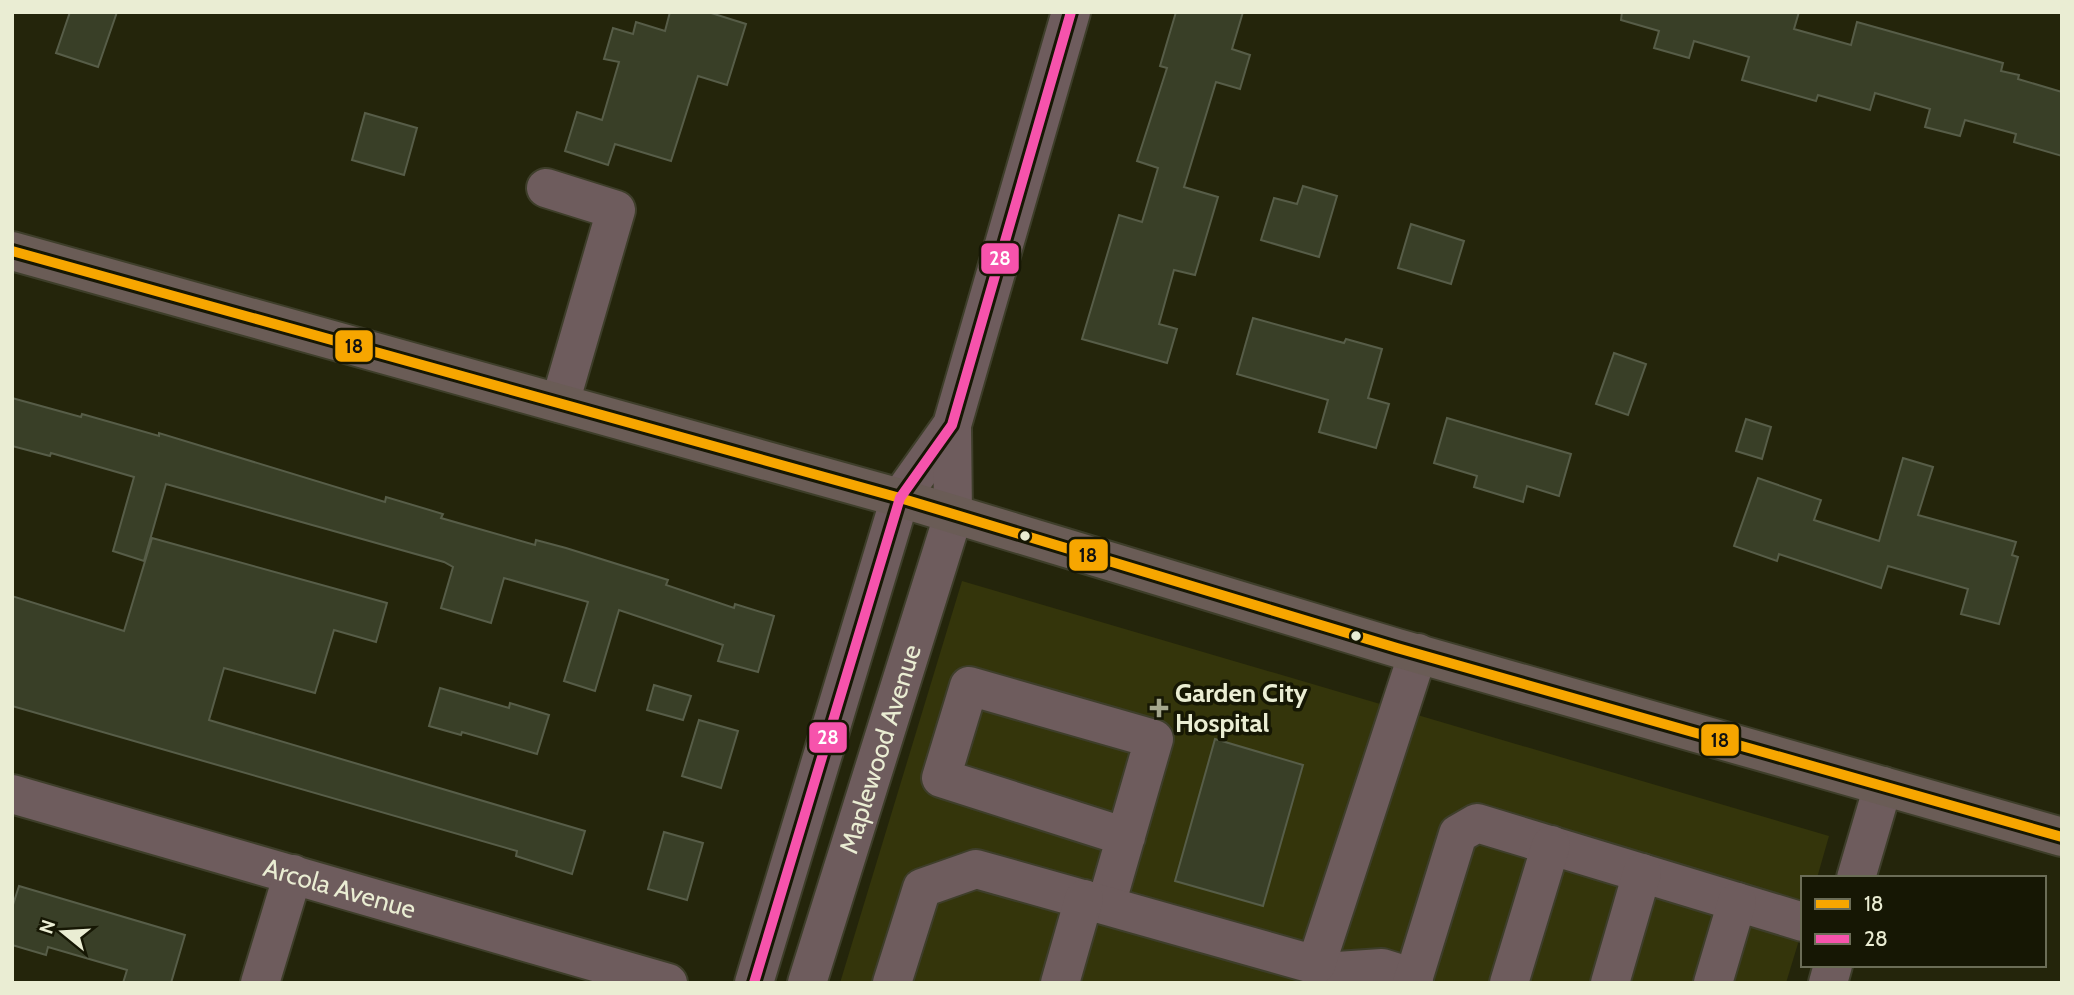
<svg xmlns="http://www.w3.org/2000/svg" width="2074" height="995" font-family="Cabin,sans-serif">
<rect width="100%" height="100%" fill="#24250b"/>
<polygon fill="#34350b" points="962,581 1829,836 1817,878 1803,878 1803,927 1786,983 840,983"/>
<g fill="#393f27" stroke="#575d48" stroke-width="2">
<polygon points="70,12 117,12 98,67 56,53"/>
<polygon points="670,12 708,12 746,24 727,85 698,76 671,161 615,144 608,165 565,151 577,112 602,120 619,62 604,59 613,28 633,34 636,22 665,31"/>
<polygon points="1176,12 1243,12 1232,49 1250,55 1240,89 1216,82 1184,187 1218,197 1195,275 1174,270 1159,324 1177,329 1167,363 1082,339 1119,215 1142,222 1158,168 1137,161 1167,68 1160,66"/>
<polygon points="1622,12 1799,12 1794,29 1851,45 1857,22 2003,63 2001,71 2019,75 2018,79 2062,92 2062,156 2014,142 2016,134 1965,120 1960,136 1925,127 1930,109 1875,93 1870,110 1818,95 1816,101 1742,80 1749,57 1694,41 1689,58 1654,48 1659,31 1621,20"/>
<polygon points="365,113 417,128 404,175 352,160"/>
<polygon points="1303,186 1337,196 1319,257 1261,240 1274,198 1297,204"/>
<polygon points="1411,224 1464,241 1451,284 1398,268"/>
<polygon points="1253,318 1344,343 1346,339 1382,349 1368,398 1389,404 1376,448 1319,432 1328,400 1237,374"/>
<polygon points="1614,353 1646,364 1628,415 1596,404"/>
<polygon points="12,398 81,417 82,414 159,436 159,433 385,502 386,497 443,514 441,518 535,545 536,540 566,548 668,580 666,585 734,608 735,604 774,616 758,672 718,661 723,645 619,610 595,691 564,681 588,602 504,578 491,623 441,608 453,567 444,562 166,484 144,561 113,551 134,477 51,453 50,456 12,446"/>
<polygon points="1447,418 1571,454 1559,496 1527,486 1523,502 1474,487 1477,476 1434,463"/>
<polygon points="1746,419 1771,427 1762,459 1736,451"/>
<polygon points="1903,458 1933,467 1918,515 2016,542 2012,555 2018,557 1999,624 1961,614 1968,589 1888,566 1881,588 1779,554 1777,561 1734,546 1758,478 1821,500 1814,520 1879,541"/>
<polygon points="152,538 387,603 376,642 334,630 315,693 224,668 209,720 585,831 572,874 516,856 517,851 12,706 12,596 124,631"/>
<polygon points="654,685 691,696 683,720 647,710"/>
<polygon points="440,688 509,708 510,703 549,715 537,754 462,732 461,735 429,726"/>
<polygon points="699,720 738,731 721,788 682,776"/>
<polygon points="1215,739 1303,765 1263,906 1175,881"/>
<polygon points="664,832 703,843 687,900 648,889"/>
<polygon points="19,886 185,935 171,983 123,983 127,970 48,947 46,955 12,945 12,908"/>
</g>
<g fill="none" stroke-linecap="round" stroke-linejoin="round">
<g stroke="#3e3e2a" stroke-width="42">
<g id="minor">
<polyline points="546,188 616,210 560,403"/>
<path id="s1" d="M12 794 668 983"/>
<polyline points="1856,878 1883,786"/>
<polyline points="1106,905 1154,739 969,686 941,778 1126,837"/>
<polyline points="1337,971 1382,968 1414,978"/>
<polyline points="260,983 293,874"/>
<polyline points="754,983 900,498 952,425 1071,12"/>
<path id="s2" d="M807 983 953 516 952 425"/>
<polyline points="892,983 922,888 976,869 1316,965 1418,653"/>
<polyline points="1060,983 1084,899"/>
<polyline points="1412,983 1458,834 1477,823 1803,922"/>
<polyline points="1509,983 1551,845"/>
<polyline points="1610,983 1642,873"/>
<polyline points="1713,983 1737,902"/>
<polyline points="1828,983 1833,965"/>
</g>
</g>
<g stroke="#3e3e2a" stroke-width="42">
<polyline id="major" points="12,251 900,498 1397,648 2062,837"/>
</g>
<use href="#minor" stroke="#6e5c5d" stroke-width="38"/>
<use href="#major" stroke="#6a5c56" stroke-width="38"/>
<g stroke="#161704" stroke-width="16">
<polyline id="bus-1" points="12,251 900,498 1397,648 2062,837"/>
</g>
<g stroke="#161704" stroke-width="16">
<polyline id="bus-2" points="754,983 900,498 952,425 1071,12"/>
</g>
<use href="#bus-1" stroke="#f7a600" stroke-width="10"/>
<use href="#bus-2" stroke="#f653ac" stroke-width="10"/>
</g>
<g fill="#eaedd3" stroke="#161704" stroke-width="2.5">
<circle cx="1025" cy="536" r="6"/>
<circle cx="1356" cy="636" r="6"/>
</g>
<path fill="#a5a78d" stroke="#161704" stroke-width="2.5" d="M1155.5 697.5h7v7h7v7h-7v7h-7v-7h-7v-7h7z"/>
<g text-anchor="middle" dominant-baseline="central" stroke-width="7" stroke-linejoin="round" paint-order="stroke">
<g font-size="26" font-weight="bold" fill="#eaedd3" stroke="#161704" text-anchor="start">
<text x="1175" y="693">Garden City<tspan x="1175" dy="30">Hospital</tspan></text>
</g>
<g font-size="26" fill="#eaedd3" stroke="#161704">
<text stroke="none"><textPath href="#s2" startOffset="245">Maplewood Avenue</textPath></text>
<text stroke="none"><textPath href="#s1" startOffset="341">Arcola Avenue</textPath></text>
</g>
</g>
<g stroke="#161704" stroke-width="2.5">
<rect x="980" y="242" width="40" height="33" rx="7" fill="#f653ac"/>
<rect x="334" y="329" width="40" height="34" rx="7" fill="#f7a600"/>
<rect x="1068" y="538" width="41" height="34" rx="7" fill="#f7a600"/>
<rect x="808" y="721" width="40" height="33" rx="7" fill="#f653ac"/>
<rect x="1700" y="723" width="40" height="34" rx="7" fill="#f7a600"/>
</g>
<g font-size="19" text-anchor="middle" font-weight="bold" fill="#fff">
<text x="1000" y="265">28</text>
<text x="828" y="744">28</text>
</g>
<g font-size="19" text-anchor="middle" font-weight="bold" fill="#111">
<text x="354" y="353">18</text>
<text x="1088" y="562">18</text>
<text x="1720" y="747">18</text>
</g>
<rect width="2074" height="995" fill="none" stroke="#eaedd3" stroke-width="28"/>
<rect x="1801" y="876" width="245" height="91" fill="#161704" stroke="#6b6d57" stroke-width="2"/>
<rect x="1815" y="899" width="35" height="10" fill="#f7a600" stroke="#6b6d57" stroke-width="2"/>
<text x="1864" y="911" font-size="21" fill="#eaedd3">18</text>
<rect x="1815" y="934" width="35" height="10" fill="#f653ac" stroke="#6b6d57" stroke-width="2"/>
<text x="1864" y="946" font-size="21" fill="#eaedd3">28</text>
<g transform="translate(63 932) rotate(288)" stroke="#161704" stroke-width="5" paint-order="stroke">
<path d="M0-5L12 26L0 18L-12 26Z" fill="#eaedd3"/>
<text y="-10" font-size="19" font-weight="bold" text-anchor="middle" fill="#eaedd3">N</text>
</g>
</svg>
